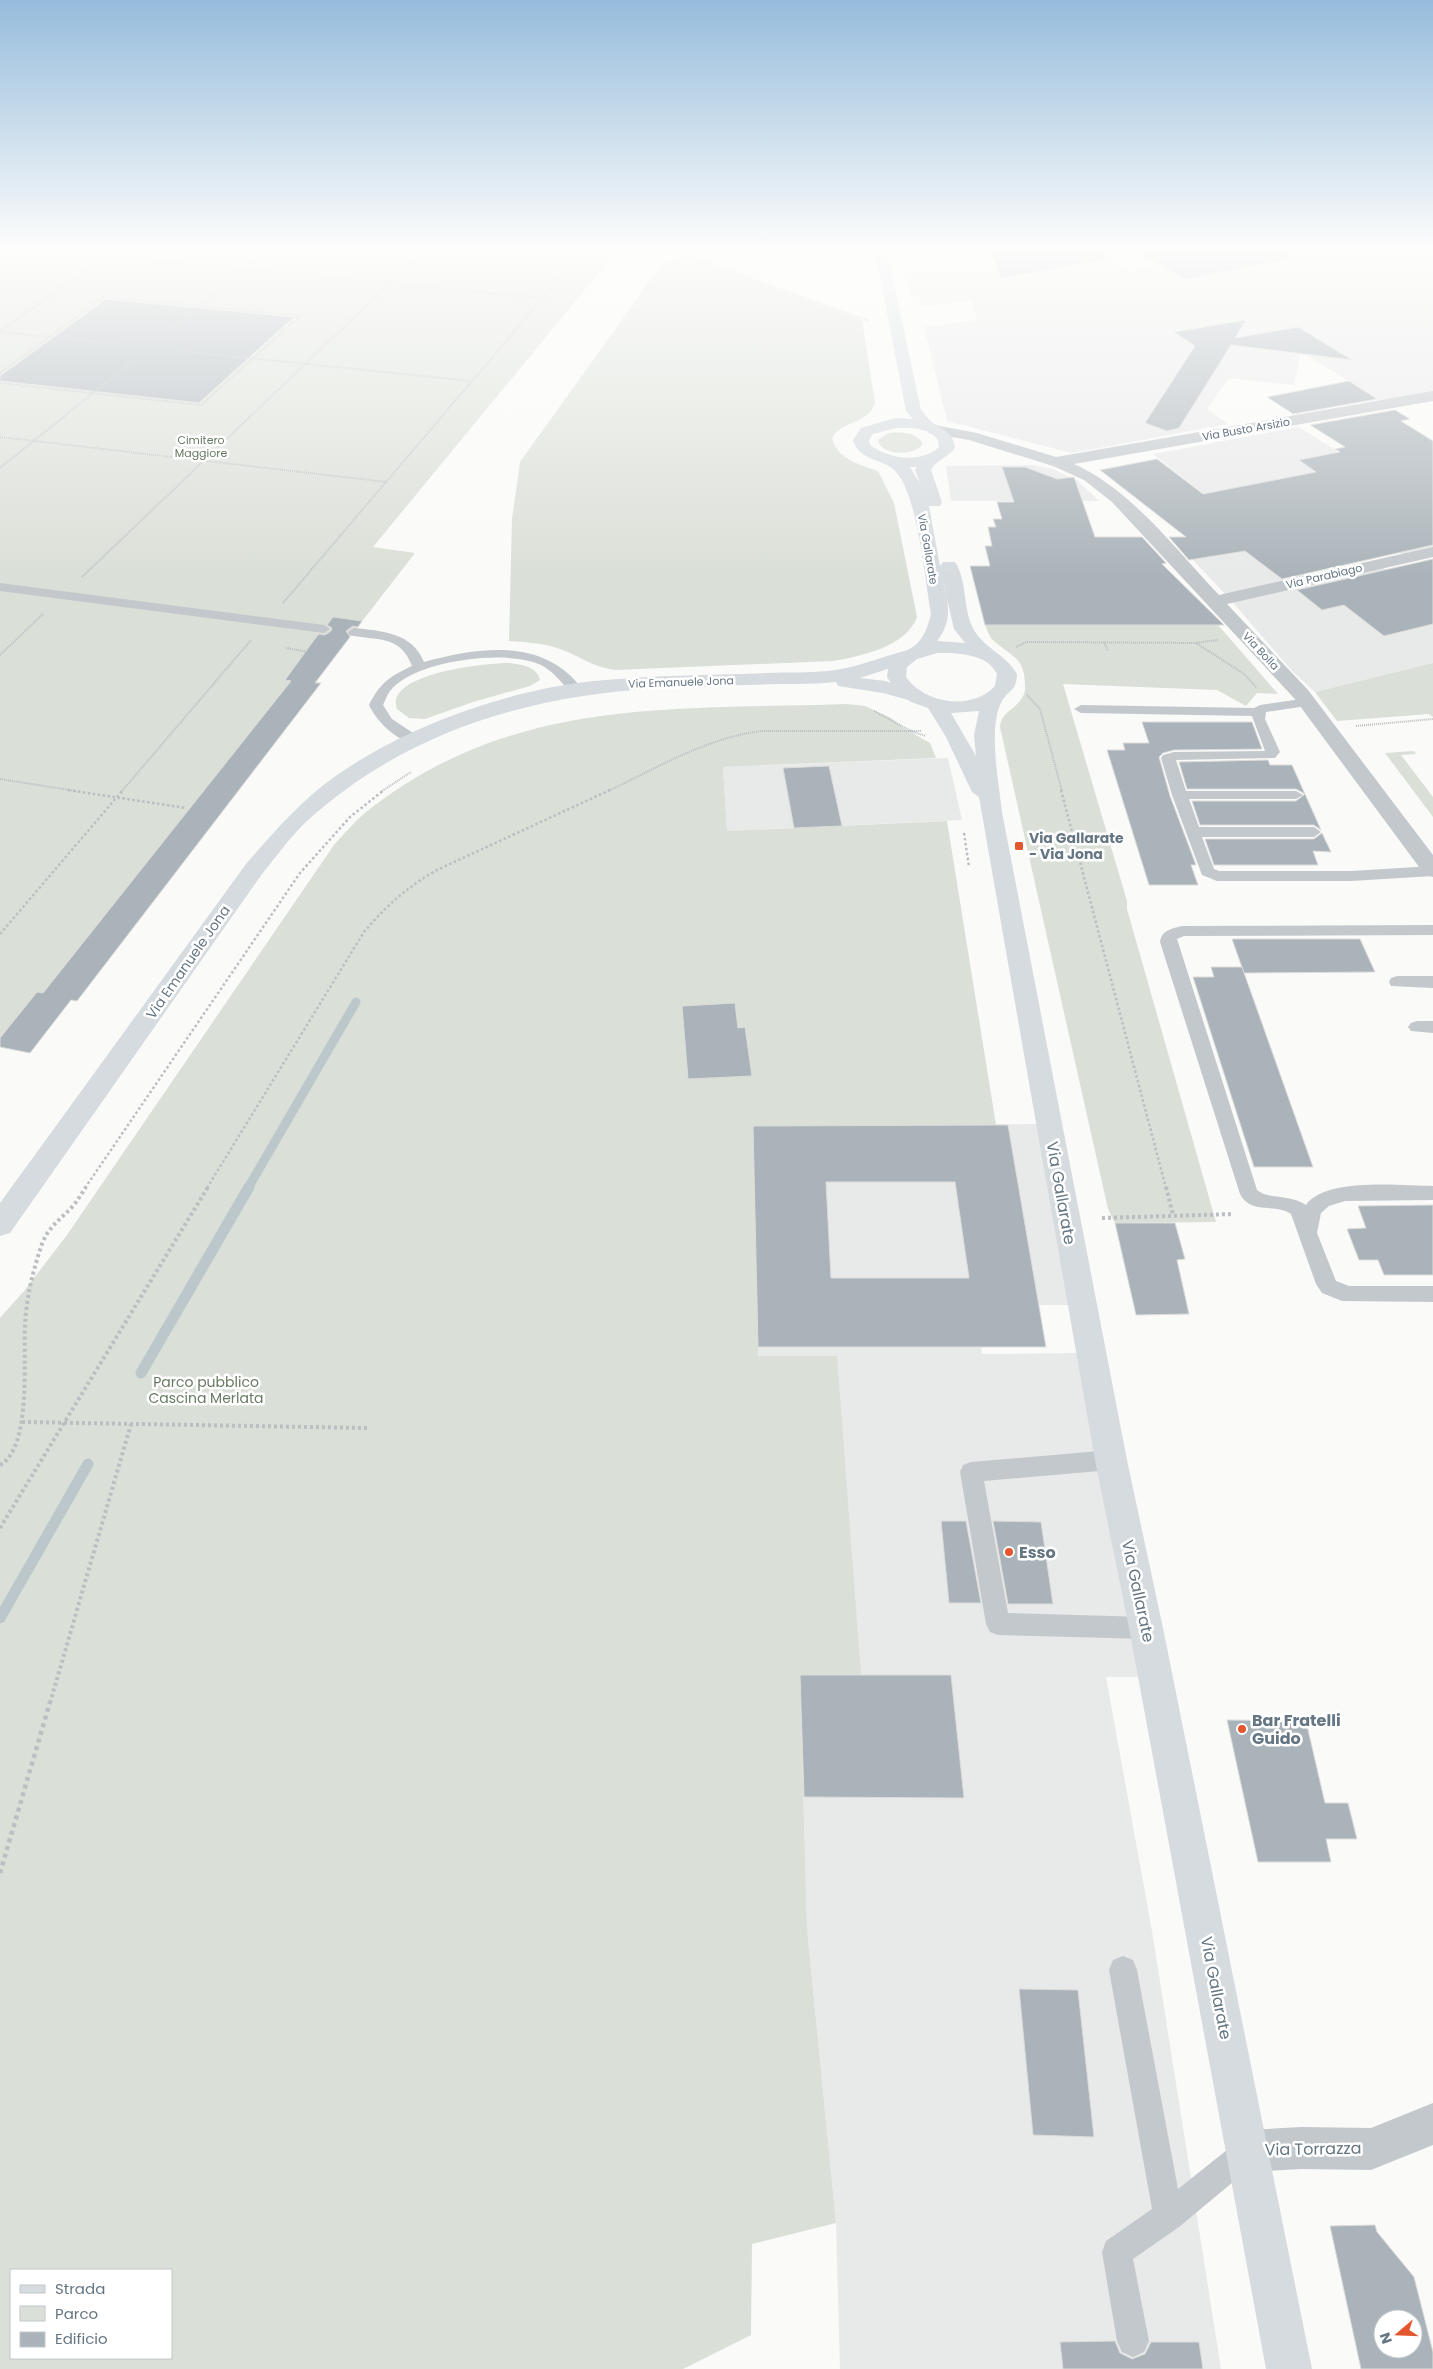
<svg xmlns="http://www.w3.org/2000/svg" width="1433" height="2369" font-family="Poppins,sans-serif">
<rect width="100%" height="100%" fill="#fafaf8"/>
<g fill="#e8e9e9">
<polygon points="1065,246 1075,266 1110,259 1131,271 1262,246 1433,246 1433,394 1384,403 1306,355 1300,354 1294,385 1229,378 1207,409 1228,424 1072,453 947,421 924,327 977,320 971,300 922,307 919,295 910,296 904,270 996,271 999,275 1024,275 1029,274"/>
<polygon points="1299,427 1370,472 1433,459 1433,550 1405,556 1304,485 1215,503 1153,454"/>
<polygon points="1032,465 1053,469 1078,481 1099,501 951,501 946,466"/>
<polygon points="1268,543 1315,578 1378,564 1433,604 1433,663 1315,692 1293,672 1229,598 1188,555"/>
<polygon points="948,758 962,820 727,831 723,767"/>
<polygon points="1044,1124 1075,1305 976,1305 982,1354 1083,1353 1148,1677 1106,1677 1152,1931 1221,2369 840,2369 836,2223 807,1928 800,1675 837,1356 758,1356 753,1126"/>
</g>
<g fill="#dadfd7" fill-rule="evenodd">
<polygon points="0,246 619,248 373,547 415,553 315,682 321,683 77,1001 71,1000 30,1053 0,1047"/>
<path d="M681 257H691L862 320 875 403C869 424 842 420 832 438 838 460 859 464 878 471L894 503 917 617C906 647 861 656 833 661L615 670C590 666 582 657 560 649 543 643 526 642 509 641L512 519 520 462 662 264Z"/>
<path d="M889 433C901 432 914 432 922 442V445C913 456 881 456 878 440Z"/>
<path d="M985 625H1218L1278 694 1257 693 1246 706 1217 690 1063 684 1127 901V909L1216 1222 1115 1223 1108 1209 1000 727C1000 710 1024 707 1025 689 1026 655 1011 658 992 639 989 636 987 629 985 625Z"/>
<path d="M509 663C522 665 537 666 540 680L530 686 473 702 425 719 409 718 397 709C384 673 487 663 509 663Z"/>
<polygon points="1433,663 1433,717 1429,714 1337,721 1315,692"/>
<path d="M847 704 865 706 891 718 905 729 930 743 936 758 723 767 727 831 947 821 996 1125 753 1126 758 1356H837L861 1675 800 1676 807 1928 836 2223 752 2244 751 2335 683 2369H0V1318L24 1291 67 1235 334 845C344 834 354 822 366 812 512 696 672 710 847 704ZM11 2270H171V2358H11Z"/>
<polygon points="1414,751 1416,754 1401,755 1433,797 1433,817 1385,753"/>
</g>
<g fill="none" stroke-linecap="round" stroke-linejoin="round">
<polyline stroke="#bbc7cb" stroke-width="9" points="248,1188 356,1002"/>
<g stroke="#bbc7cb" stroke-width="11">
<polyline points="141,1373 249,1187"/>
<polyline points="0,1618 88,1464"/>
</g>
</g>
<g fill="#aab3b9" stroke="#dcdcda" fill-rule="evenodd">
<polygon points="989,246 1105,246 1106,260 1001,278"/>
<polygon points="1124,246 1289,246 1290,259 1186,279"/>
<polygon points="106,299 199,308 294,317 199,403 0,381 0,376"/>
<polygon points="1246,320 1235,338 1298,327 1352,360 1231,345 1179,428 1167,431 1145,423 1195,346 1174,332"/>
<polygon points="1349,381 1377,399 1293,414 1267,397"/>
<polygon points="1395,410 1410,419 1401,421 1433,441 1433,545 1282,579 1245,551 1189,560 1169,537 1186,537 1100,470 1157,459 1203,494 1316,472 1299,460 1340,452 1335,449 1345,447 1310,425"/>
<polygon points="1002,467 1025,467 1057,479 1074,477 1095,537 1142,537 1166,563 1162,564 1224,625 985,625 970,566 990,566 985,546 992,546 988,527 996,527 993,519 1002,519 997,502 1014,502"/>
<polygon points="1433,559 1433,624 1384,636 1344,605 1322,610 1297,590"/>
<polygon points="333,617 362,621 358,627 353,626 346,631 350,637 315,683 321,683 77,1001 71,1000 30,1053 0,1047 0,1038 37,992 43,993 291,681 285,680 314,640 319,634 325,635 331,631 332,628 327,625"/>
<polygon points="1142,722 1252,722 1262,749 1174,750 1163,753 1159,757 1170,796 1196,865 1191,865 1198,885 1149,885 1107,750 1125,750 1123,743 1149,743"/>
<polygon points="1268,760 1270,765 1292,765 1321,830 1314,825 1200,825 1192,801 1296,801 1305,794 1296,789 1187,789 1179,762"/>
<polygon points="829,766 842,826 794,828 783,768"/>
<polygon points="1322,833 1331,852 1313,851 1318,865 1214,865 1205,839 1314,839"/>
<polygon points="1232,939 1360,939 1375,972 1244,973"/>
<polygon points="1211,967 1242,967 1313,1167 1254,1167 1193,977 1214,977"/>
<polygon points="735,1003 738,1028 745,1027 752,1076 688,1079 682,1006"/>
<path d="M996 1125H1008L1046 1347H758L753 1126ZM826 1182H955L969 1278H831Z"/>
<polygon points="1433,1205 1433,1275 1384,1275 1378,1260 1359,1260 1347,1229 1366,1228 1358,1206"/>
<polygon points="1115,1223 1175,1223 1185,1259 1177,1260 1189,1314 1136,1315"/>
<polygon points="941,1521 966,1521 981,1603 949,1603"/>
<polygon points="993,1521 1041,1522 1053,1604 1008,1604"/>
<polygon points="800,1675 951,1675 964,1798 804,1797"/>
<polygon points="1227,1720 1306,1721 1325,1803 1348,1803 1357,1839 1326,1839 1331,1862 1258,1862"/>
<polygon points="1019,1989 1078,1990 1094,2137 1033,2135"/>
<path d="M1375 2225 1377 2232 1414 2277 1433 2352V2369H1361L1330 2226ZM1383 2319H1413V2349H1383Z"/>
<polygon points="1115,2341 1120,2353 1132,2359 1145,2354 1151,2342 1199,2342 1203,2369 1063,2369 1060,2342"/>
</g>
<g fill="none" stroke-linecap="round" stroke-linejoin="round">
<g stroke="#bbbfc2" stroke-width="2" stroke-dasharray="1 1" stroke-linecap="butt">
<polyline points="0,247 542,298"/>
<polyline points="679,255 691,257 869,321"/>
<polyline points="0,331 122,246"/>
<polyline points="0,332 118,344"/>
<polyline points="166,334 275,246"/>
<polyline points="181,351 471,381"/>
<polyline points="0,373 104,297 300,316 201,405 0,383"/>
<polyline points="0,437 387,482"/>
<polyline points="0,468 133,361"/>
<polyline points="82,577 429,246"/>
<polyline points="283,603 587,246"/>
<polyline points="1104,642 1108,651"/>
<polyline points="1196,643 1244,674 1257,688"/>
<polyline points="1016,647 1027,642 1195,643 1218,640"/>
<polyline points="286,648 308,652"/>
<polyline points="0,655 43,614"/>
<polyline points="1027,695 1040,709 1062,791"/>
<polyline points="874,711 913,732 926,736"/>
<polyline points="1356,726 1433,719"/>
<polyline points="0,779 76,791"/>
<polyline points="122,791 251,640"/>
<polyline points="382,791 411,772"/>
<path d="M608 791C657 768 708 737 762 731H921"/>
</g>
<g stroke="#bbbfc2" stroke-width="2.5" stroke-dasharray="2.5 2.5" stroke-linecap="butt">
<polyline points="68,790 186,808"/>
<polyline points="1061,790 1166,1188"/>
<polyline points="964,833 969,867"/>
<polyline points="0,934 123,790"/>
<polyline points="85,1188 300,873 350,817 384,790"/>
<path d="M207 1188 364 932C385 907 408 886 437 870L610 790"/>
</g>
<g stroke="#bbbfc2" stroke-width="4" stroke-dasharray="3 3" stroke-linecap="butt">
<polyline points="1166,1187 1173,1215"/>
<polyline points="1102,1218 1234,1214"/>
<polyline points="22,1422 367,1428"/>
<path d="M0 1465C32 1448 23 1357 25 1326 26 1299 33 1270 42 1244 48 1227 61 1219 73 1206 78 1200 82 1193 86 1187"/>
<polyline points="0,1528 208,1187"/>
<polyline points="50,1703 131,1424"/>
</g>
<polyline stroke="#bbbfc2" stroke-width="4.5" stroke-dasharray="4 4" stroke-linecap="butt" points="0,1873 50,1702"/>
<g fill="#c3c8cc" fill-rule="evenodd">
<polygon points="0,583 324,625 330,629 324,633 0,591"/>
<path d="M354 628C381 631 412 632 424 662 480 647 544 637 583 690L581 693H571C561 682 551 668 536 663 501 650 414 661 390 691 387 695 385 701 383 705L392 719 422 739 420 742C401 747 376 721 369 705 380 683 390 676 412 666 400 634 376 641 349 635L348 632Z"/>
<polygon points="1308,698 1315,702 1313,705 1266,712 1265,719 1280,752 1275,758 1176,760 1186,791 1296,791 1303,795 1296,799 1189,799 1199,827 1314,827 1321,832 1314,837 1202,837 1214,869 1219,871 1351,871 1433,866 1433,876 1351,881 1217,881 1202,875 1172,795 1161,758 1163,755 1174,752 1265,751 1252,716 1081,713 1074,709 1081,705 1254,708 1260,705"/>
<path d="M1433 925V935L1184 936 1177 939 1257 1190C1269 1200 1290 1194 1306 1205 1326 1177 1402 1186 1433 1186V1200L1345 1201 1329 1206 1321 1213 1317 1233 1336 1281 1349 1286H1433V1302L1342 1301 1322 1293 1316 1284 1291 1214C1275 1203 1251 1215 1240 1194L1160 942C1162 930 1171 929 1182 926Z"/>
<polygon points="1397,976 1433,976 1433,988 1391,986 1389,982 1391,978"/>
<polygon points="1417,1021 1433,1021 1433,1033 1411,1031 1408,1027 1411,1023"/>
<polygon points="1111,1450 1119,1453 1122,1460 1119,1467 1111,1470 984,1481 1008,1613 1146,1617 1154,1620 1158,1628 1154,1636 1146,1639 998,1635 990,1632 986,1624 960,1472 963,1465 971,1462"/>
<polygon points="1123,1956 1133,1960 1137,1970 1178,2189 1237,2142 1247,2137 1257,2142 1262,2152 1257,2162 1179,2227 1133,2259 1149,2341 1144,2352 1133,2357 1122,2352 1117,2341 1102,2252 1106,2241 1152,2209 1109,1970 1113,1960"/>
</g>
<g fill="#c3c8cc" fill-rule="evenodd">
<path d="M1433 391V401L1074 464C1132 490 1175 549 1219 595L1433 547V557L1227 604 1308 690 1433 855V877L1425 875 1294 698 1112 502 1084 480 1053 466 969 440 929 433 927 430 935 425 977 433 1056 457Z"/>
<polygon points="1433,2103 1433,2145 1371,2170 1301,2169 1248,2172 1233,2166 1227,2151 1233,2136 1248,2130 1301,2127 1371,2128"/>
</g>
<path fill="#d6dbdf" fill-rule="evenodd" d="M908 650 915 652 918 656 915 660 860 678 885 681 919 691 922 695 919 699 912 701 883 693 838 686 836 682C817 684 798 684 779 684 740 685 701 686 662 688 529 695 406 731 306 822 290 837 276 857 262 874L10 1233 0 1236V1203L246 864C274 832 302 799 337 775 409 725 508 690 594 681 652 675 710 675 768 673 788 672 808 673 828 671 856 668 881 657 908 650Z"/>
<path fill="#d6dbdf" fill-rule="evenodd" d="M874 246H886L921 410C925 414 928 419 932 422 943 431 953 431 955 448 948 458 936 460 931 470L942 502 940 506H929L940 566 943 562H955C967 580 963 607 972 626 981 647 1006 654 1017 674 1017 692 1006 691 1001 703 988 728 999 784 1002 812L1127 1460 1163 1628 1312 2369H1266L1129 1628 1095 1460 979 797 972 792 946 737 928 708 911 702 897 692 887 677C889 657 896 657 911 648 923 642 928 626 931 614 925 580 918 498 897 473 885 458 859 462 853 440L861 428 895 418 913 419 906 411ZM896 428C910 428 929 427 938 440L939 447C920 464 889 459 870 445L869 440 873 434ZM910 467H917L915 470 920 484ZM940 568 954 629 965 643 937 641C956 617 946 595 940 568ZM937 653C957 653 987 653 997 674L995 686C972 711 925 704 906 677L907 667 917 659ZM979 711 974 735 976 756 951 713Z"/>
</g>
<linearGradient id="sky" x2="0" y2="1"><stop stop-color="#96bcdc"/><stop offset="0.43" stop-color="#fdfdfc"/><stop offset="1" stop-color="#fdfdfc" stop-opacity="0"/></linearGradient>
<rect width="1433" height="578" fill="url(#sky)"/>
<g fill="#e4572e" stroke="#fff" stroke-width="2">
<rect x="1014" y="841" width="10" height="10" rx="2.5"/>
<circle cx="1009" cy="1552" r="5"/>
<circle cx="1242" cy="1729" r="5"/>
</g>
<g text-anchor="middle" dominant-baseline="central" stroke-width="5" stroke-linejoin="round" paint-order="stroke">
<g font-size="11" fill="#657683" stroke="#fff">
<text transform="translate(1246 429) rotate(-10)">Via Busto Arsizio</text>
<text transform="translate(928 549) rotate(80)">Via Gallarate</text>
<text transform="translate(1324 576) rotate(-13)">Via Parabiago</text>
<text transform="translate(1261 651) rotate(47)">Via Bolla</text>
<text transform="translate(681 682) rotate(-2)">Via Emanuele Jona</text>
</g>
<g font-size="11" fill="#687a64" stroke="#fff">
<text x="201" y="440">Cimitero<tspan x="201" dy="13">Maggiore</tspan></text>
</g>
<g font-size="14" font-weight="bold" fill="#657683" stroke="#fff" text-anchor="start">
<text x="1029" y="838">Via Gallarate<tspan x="1029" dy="16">- Via Jona</tspan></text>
</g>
<g font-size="14" fill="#657683" stroke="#fff">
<text transform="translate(188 962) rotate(-55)">Via Emanuele Jona</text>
</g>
<g font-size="14" fill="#687a64" stroke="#fff">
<text x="206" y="1382">Parco pubblico<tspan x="206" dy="16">Cascina Merlata</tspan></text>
</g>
<g font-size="16" fill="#657683" stroke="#fff">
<text transform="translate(1061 1193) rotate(80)">Via Gallarate</text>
<text transform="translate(1138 1591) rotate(78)">Via Gallarate</text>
<text transform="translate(1216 1988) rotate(79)">Via Gallarate</text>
<text transform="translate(1313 2149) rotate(-1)">Via Torrazza</text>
</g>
<g font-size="16" font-weight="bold" fill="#657683" stroke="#fff" text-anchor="start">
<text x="1019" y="1552">Esso</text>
<text x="1252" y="1720">Bar Fratelli<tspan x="1252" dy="18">Guido</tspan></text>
</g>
</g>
<rect x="10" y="2269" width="162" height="90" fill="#ffffff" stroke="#c1c8cd"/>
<rect x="20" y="2285" width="25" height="8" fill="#d6dbdf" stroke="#c1c8cd"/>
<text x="55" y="2294" font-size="15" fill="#657683">Strada</text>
<rect x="20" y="2306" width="25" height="15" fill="#dadfd7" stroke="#c1c8cd"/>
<text x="55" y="2319" font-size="15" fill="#657683">Parco</text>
<rect x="20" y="2332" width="25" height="15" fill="#aab3b9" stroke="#c1c8cd"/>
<text x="55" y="2344" font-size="15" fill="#657683">Edificio</text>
<g transform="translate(1398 2334) rotate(251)"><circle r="24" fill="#ffffff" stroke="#c1c8cd"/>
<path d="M0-4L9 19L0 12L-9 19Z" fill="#e4572e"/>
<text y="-8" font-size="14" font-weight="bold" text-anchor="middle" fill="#657683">N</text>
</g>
</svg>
